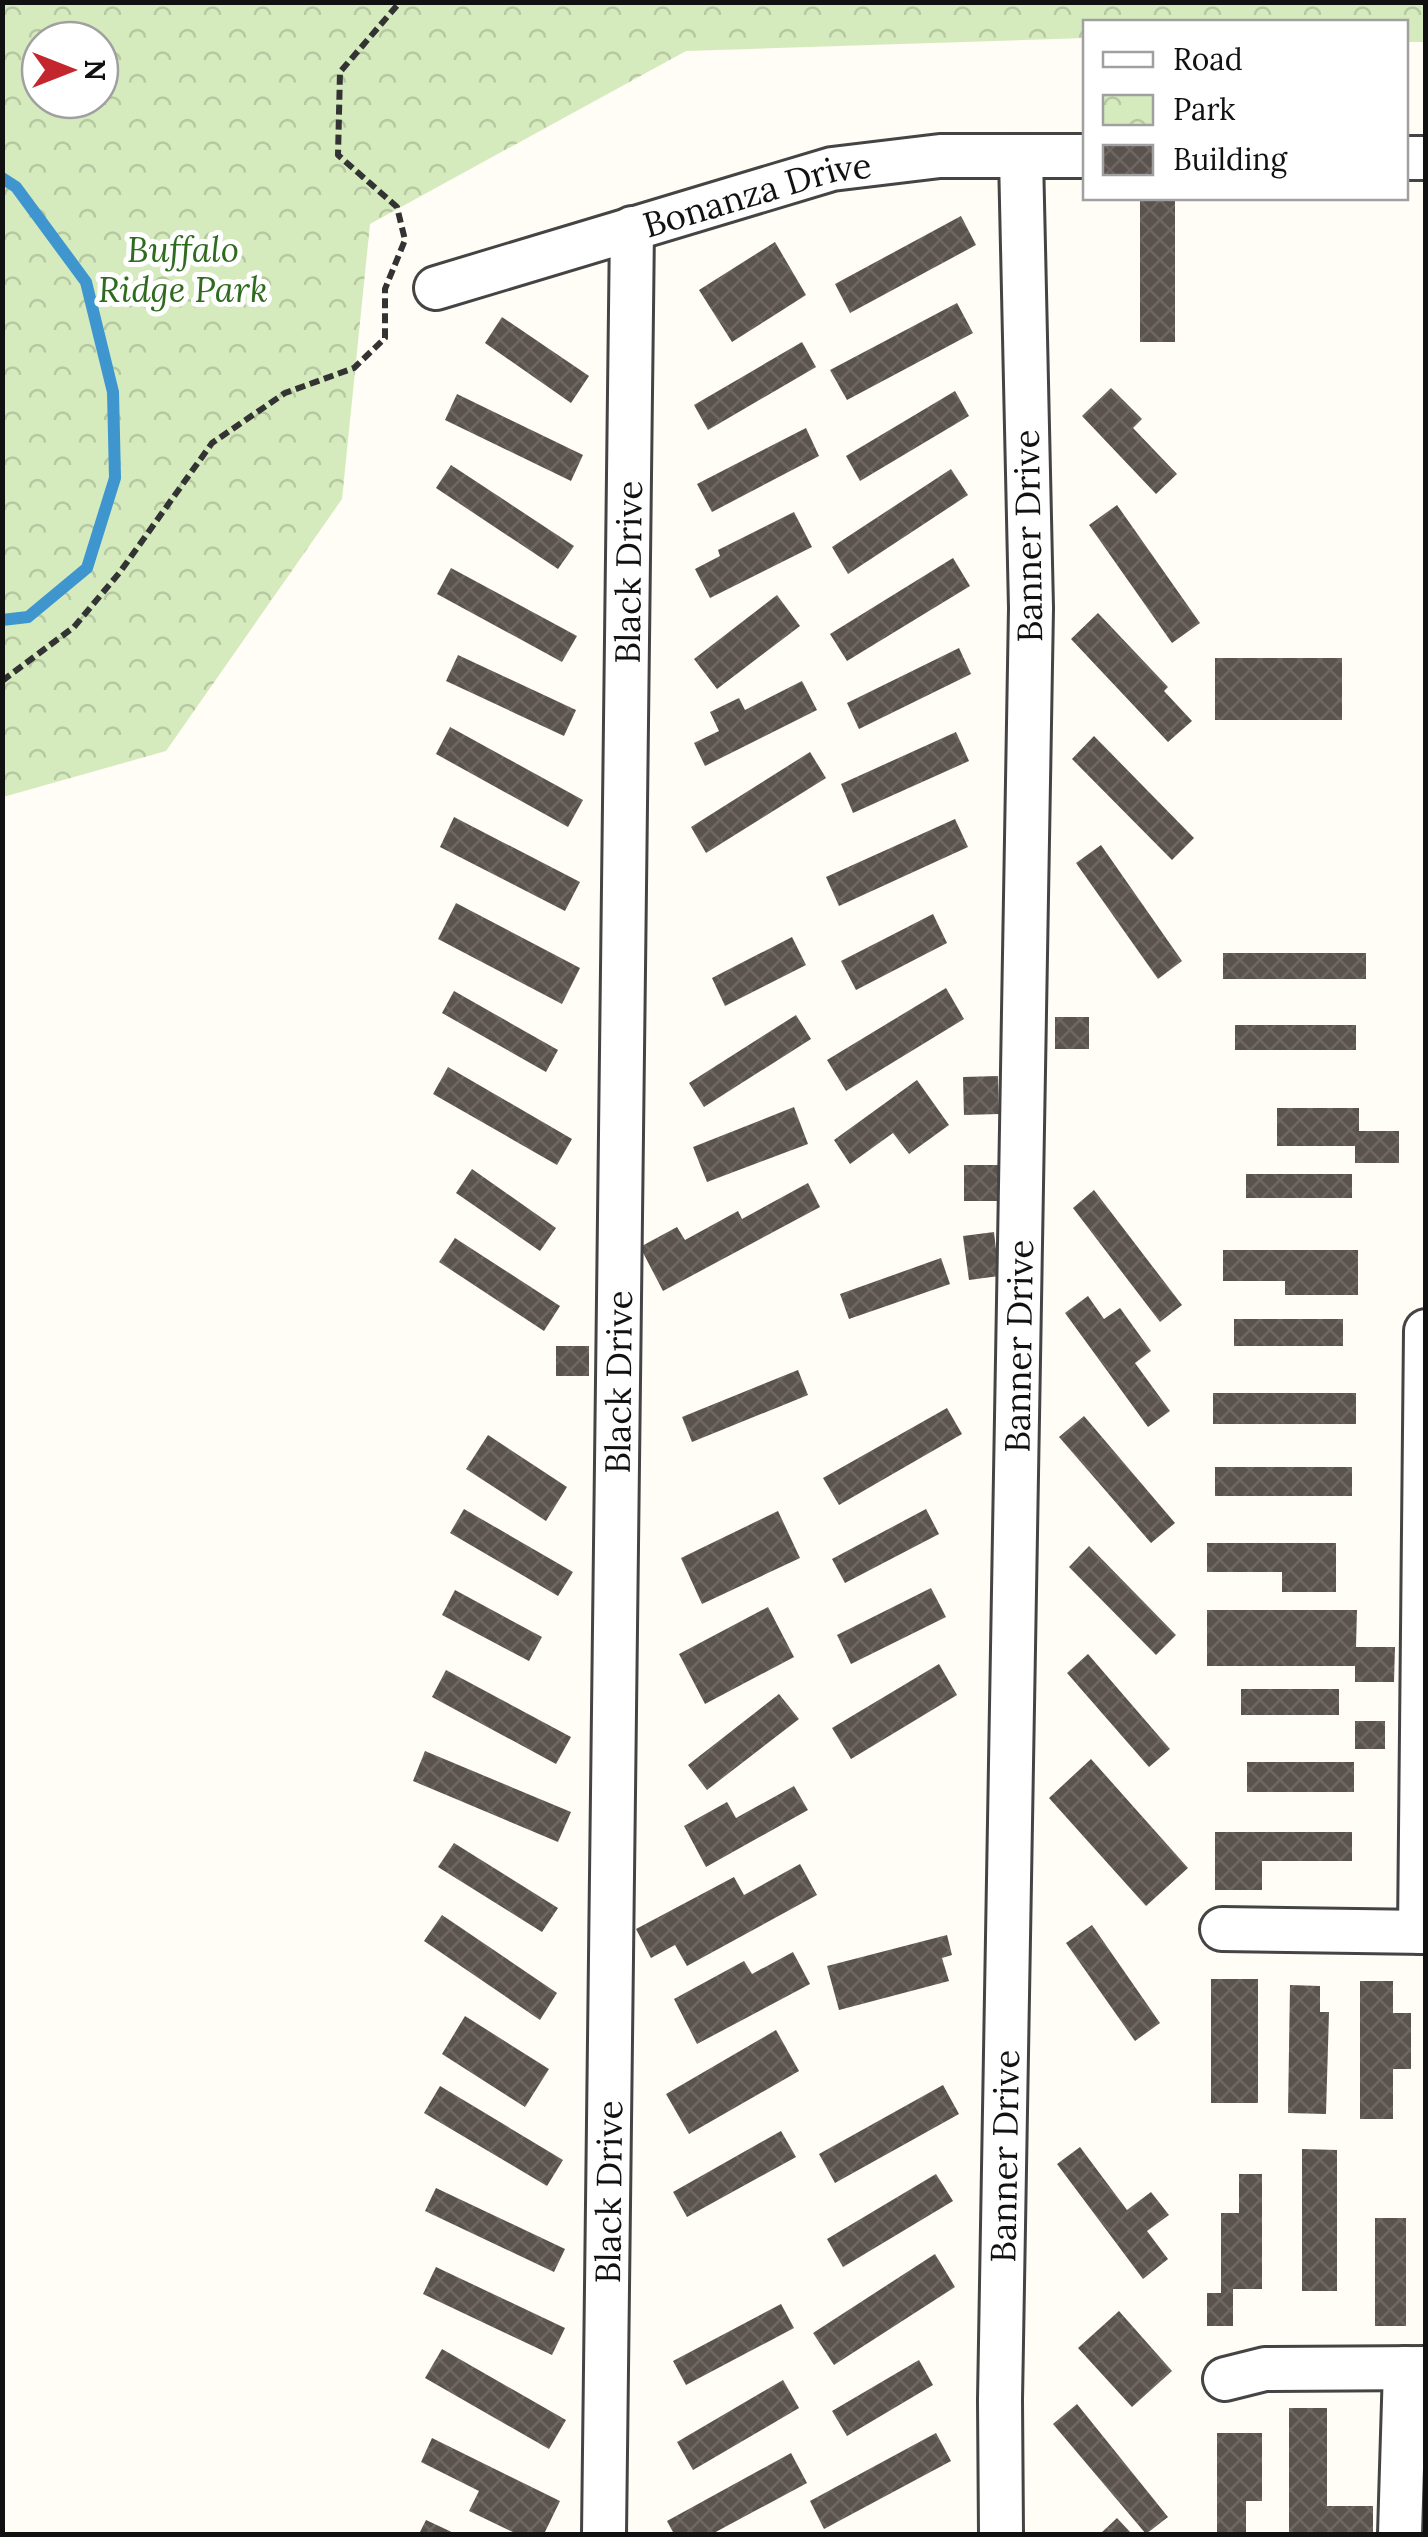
<svg xmlns="http://www.w3.org/2000/svg" width="1428" height="2537" font-family="Lora,serif">
<defs>
<pattern id="park-crowns" width="20" height="18" patternUnits="userSpaceOnUse" patternTransform="scale(2.5)"><rect width="20" height="18" fill="#d5ebbd"/><path d="M2 6a3 3 0 1 1 6 0M12 15a3 3 0 1 1 6 0" fill="none" stroke="#b6c8a1"/></pattern>
<pattern id="building-cross-hatch" width="8" height="8" patternUnits="userSpaceOnUse" patternTransform="scale(2.5)"><rect width="8" height="8" fill="#5a524d"/><path d="M0 0l8 8M0 8l8-8" fill="none" stroke="#6d6662"/></pattern>
</defs>
<rect width="100%" height="100%" fill="#fffdf5"/>
<path fill="url(#park-crowns)" fill-rule="evenodd" d="M3 2H1425L1426 42H1406V22H1086L1085 38 686 51 370 224 342 499 166 751 3 797ZM40 40H100V100H40Z"/>
<g fill="none" stroke-linecap="round" stroke-linejoin="round">
<polyline stroke="#3f96cf" stroke-width="12" points="2,178 16,187 86,282 113,392 115,478 87,568 28,617 2,620"/>
</g>
<g fill="url(#building-cross-hatch)">
<rect x="1140" y="201" width="35" height="141"/>
<polygon points="961,216 976,245 850,313 835,284"/>
<polygon points="775,242 806,295 732,342 699,290"/>
<polygon points="957,303 973,333 847,400 830,370"/>
<polygon points="502,317 589,376 571,403 485,343"/>
<polygon points="802,342 816,367 708,430 694,405"/>
<polygon points="1111,388 1142,419 1133,428 1177,474 1156,494 1082,416"/>
<polygon points="955,391 969,416 860,481 846,456"/>
<polygon points="457,394 583,455 571,481 445,420"/>
<polygon points="806,428 819,456 712,512 697,484"/>
<polygon points="451,465 574,546 558,569 436,488"/>
<polygon points="951,469 968,495 848,574 832,547"/>
<polygon points="1117,505 1200,623 1172,643 1089,525"/>
<polygon points="794,512 812,547 710,598 695,569 720,556 718,550"/>
<polygon points="953,558 970,586 847,661 830,634"/>
<polygon points="451,568 577,636 562,662 437,594"/>
<polygon points="777,595 800,626 717,689 694,659"/>
<polygon points="1098,613 1168,687 1164,691 1192,721 1168,742 1071,639"/>
<polygon points="959,648 971,674 859,729 847,703"/>
<polygon points="458,655 576,710 564,736 446,681"/>
<rect x="1215" y="658" width="127" height="62"/>
<polygon points="802,681 817,710 705,766 694,743 719,731 710,712 739,698 745,710"/>
<polygon points="450,727 583,800 568,827 436,754"/>
<polygon points="956,732 969,761 853,813 841,784"/>
<polygon points="1094,736 1194,838 1172,860 1072,759"/>
<polygon points="810,752 826,778 706,853 691,827"/>
<polygon points="454,817 580,882 565,911 440,847"/>
<polygon points="955,819 968,847 839,906 826,877"/>
<polygon points="1101,845 1182,961 1158,979 1076,863"/>
<polygon points="456,903 580,968 562,1004 438,939"/>
<polygon points="933,914 947,943 856,990 841,961"/>
<polygon points="792,937 806,965 725,1006 712,978"/>
<rect x="1223" y="953" width="143" height="26"/>
<polygon points="946,988 964,1019 846,1091 827,1060"/>
<polygon points="454,991 558,1050 546,1072 442,1013"/>
<polygon points="796,1015 811,1039 704,1107 689,1083"/>
<rect x="1055" y="1017" width="34" height="32"/>
<rect x="1235" y="1025" width="121" height="25"/>
<polygon points="448,1067 572,1139 557,1165 433,1094"/>
<polygon points="998,1076 999,1114 964,1115 963,1077"/>
<polygon points="917,1080 949,1125 909,1154 893,1133 850,1164 834,1140"/>
<polygon points="794,1107 808,1144 707,1182 693,1147"/>
<polygon points="1277,1108 1359,1108 1359,1131 1399,1131 1399,1163 1355,1163 1355,1146 1277,1146"/>
<rect x="964" y="1165" width="34" height="36"/>
<polygon points="472,1169 556,1228 540,1251 456,1193"/>
<rect x="1246" y="1174" width="106" height="24"/>
<polygon points="808,1183 820,1207 663,1291 640,1247 677,1227 685,1240 738,1211 742,1219"/>
<polygon points="1094,1190 1182,1305 1160,1322 1073,1208"/>
<polygon points="994,1232 999,1276 969,1280 963,1236"/>
<polygon points="455,1238 560,1306 544,1331 439,1262"/>
<polygon points="1223,1250 1358,1250 1358,1295 1285,1295 1285,1281 1223,1281"/>
<polygon points="941,1258 950,1284 849,1319 840,1294"/>
<polygon points="1088,1296 1104,1319 1120,1308 1151,1351 1135,1363 1170,1411 1148,1427 1065,1313"/>
<rect x="1234" y="1319" width="109" height="27"/>
<rect x="556" y="1346" width="33" height="30"/>
<polygon points="798,1370 808,1395 692,1442 682,1417"/>
<rect x="1213" y="1393" width="143" height="31"/>
<polygon points="947,1408 962,1434 839,1505 823,1478"/>
<polygon points="1084,1416 1175,1523 1151,1543 1059,1437"/>
<polygon points="488,1435 567,1487 546,1521 466,1469"/>
<rect x="1215" y="1467" width="137" height="29"/>
<polygon points="464,1509 573,1572 558,1596 450,1533"/>
<polygon points="926,1509 939,1534 845,1583 832,1559"/>
<polygon points="778,1511 800,1558 702,1604 681,1558"/>
<polygon points="1207,1543 1336,1543 1336,1592 1282,1592 1282,1572 1207,1572"/>
<polygon points="1089,1546 1176,1635 1156,1655 1069,1567"/>
<polygon points="931,1588 946,1617 851,1664 837,1635"/>
<polygon points="455,1590 542,1637 529,1661 442,1615"/>
<polygon points="768,1607 794,1657 705,1704 679,1654"/>
<polygon points="1207,1610 1357,1610 1356,1647 1395,1647 1394,1682 1355,1682 1355,1666 1207,1666"/>
<polygon points="1088,1654 1170,1749 1149,1767 1067,1673"/>
<polygon points="939,1664 957,1695 851,1759 832,1728"/>
<polygon points="446,1670 571,1737 556,1764 432,1697"/>
<rect x="1241" y="1689" width="98" height="26"/>
<polygon points="779,1694 799,1719 707,1790 688,1765"/>
<rect x="1355" y="1721" width="30" height="28"/>
<polygon points="425,1751 571,1812 558,1842 413,1781"/>
<polygon points="1091,1759 1188,1868 1146,1906 1049,1798"/>
<rect x="1247" y="1762" width="107" height="30"/>
<polygon points="794,1786 808,1810 706,1867 684,1826 727,1802 736,1818"/>
<polygon points="1215,1832 1352,1832 1352,1861 1262,1861 1262,1890 1215,1890"/>
<polygon points="454,1843 558,1908 542,1932 438,1867"/>
<polygon points="800,1864 817,1895 687,1966 675,1945 651,1958 636,1929 734,1877 744,1895"/>
<polygon points="442,1915 557,1993 540,2020 424,1941"/>
<polygon points="1092,1925 1160,2023 1135,2041 1066,1943"/>
<polygon points="947,1935 952,1955 942,1958 949,1981 839,2010 827,1966"/>
<polygon points="793,1952 810,1984 697,2044 674,1999 744,1961 752,1974"/>
<rect x="1211" y="1979" width="47" height="124"/>
<polygon points="1360,1981 1393,1981 1393,2013 1411,2013 1411,2069 1393,2069 1393,2119 1360,2119"/>
<polygon points="1290,1985 1320,1986 1320,2012 1329,2012 1326,2114 1288,2113"/>
<polygon points="465,2016 549,2069 525,2107 442,2054"/>
<polygon points="776,2030 799,2071 689,2134 666,2094"/>
<polygon points="943,2085 959,2114 835,2183 819,2154"/>
<polygon points="440,2086 563,2160 547,2186 424,2113"/>
<polygon points="781,2131 796,2157 687,2217 673,2192"/>
<polygon points="1080,2147 1127,2210 1151,2192 1169,2215 1147,2231 1168,2259 1143,2279 1057,2164"/>
<polygon points="1302,2149 1337,2150 1337,2291 1302,2291"/>
<polygon points="936,2174 953,2201 843,2267 827,2239"/>
<polygon points="1239,2174 1262,2174 1262,2289 1233,2289 1233,2326 1207,2326 1207,2293 1221,2293 1221,2213 1239,2213"/>
<polygon points="436,2188 565,2249 554,2272 425,2211"/>
<rect x="1375" y="2218" width="31" height="108"/>
<polygon points="935,2254 955,2287 834,2365 813,2333"/>
<polygon points="436,2267 565,2328 552,2355 423,2294"/>
<polygon points="781,2304 794,2328 686,2385 673,2361"/>
<polygon points="1119,2311 1172,2371 1132,2407 1078,2348"/>
<polygon points="442,2349 566,2420 549,2449 425,2378"/>
<polygon points="919,2360 933,2385 847,2436 832,2411"/>
<polygon points="783,2380 799,2408 693,2470 677,2442"/>
<polygon points="1077,2404 1168,2517 1146,2534 1053,2424"/>
<polygon points="1289,2408 1327,2408 1327,2506 1373,2506 1373,2534 1289,2534"/>
<polygon points="936,2433 951,2461 824,2529 810,2501"/>
<polygon points="1217,2433 1262,2433 1262,2501 1246,2501 1246,2534 1217,2534"/>
<polygon points="432,2438 560,2501 544,2534 517,2534 469,2511 479,2491 421,2462"/>
<polygon points="791,2453 807,2483 712,2534 674,2534 667,2521"/>
<polygon points="1117,2518 1132,2534 1100,2534"/>
<polygon points="426,2520 456,2534 419,2534"/>
</g>
<g fill="none" stroke-linecap="round" stroke-linejoin="round">
<g stroke="#444" stroke-width="48">
<g id="street">
<polyline points="1406,158 1426,158"/>
<path id="s1" d="M436 288 832 169 940 156H1086"/>
<polyline points="1222,1929 1426,1932"/>
<polyline points="1420,1932 1426,1331"/>
<polyline points="1225,2379 1265,2369 1426,2368"/>
<path id="s2" d="M604 2534 632 228"/>
<path id="s3" d="M1001 2534 1000 2400 1031 608 1021 157"/>
<polyline points="1400,2534 1405,2368"/>
</g>
</g>
<polyline stroke="#333" stroke-width="6" stroke-dasharray="10 5" stroke-linecap="butt" points="2,681 74,627 120,572 212,443 285,393 354,368 385,338 385,289 405,240 397,207 338,155 340,72 400,2"/>
<use href="#street" stroke="#fff" stroke-width="42"/>
</g>
<g text-anchor="middle" dominant-baseline="central" stroke-width="10" stroke-linejoin="round" paint-order="stroke">
<g font-size="35" fill="#111" stroke="#fff">
<text stroke="none"><textPath href="#s1" startOffset="335">Bonanza Drive</textPath></text>
<text transform="translate(1028 536) rotate(-91)">Banner Drive</text>
<text stroke="none"><textPath href="#s2" startOffset="1962">Black Drive</textPath></text>
<text stroke="none"><textPath href="#s3" startOffset="1188">Banner Drive</textPath></text>
<text stroke="none"><textPath href="#s2" startOffset="1152">Black Drive</textPath></text>
<text stroke="none"><textPath href="#s3" startOffset="378">Banner Drive</textPath></text>
<text stroke="none"><textPath href="#s2" startOffset="342">Black Drive</textPath></text>
</g>
<g font-size="35" font-style="italic" fill="#2f6b1f" stroke="#fff">
<text x="183" y="249">Buffalo<tspan x="183" dy="40">Ridge Park</tspan></text>
</g>
</g>
<rect width="1428" height="2537" fill="none" stroke="#111111" stroke-width="10"/>
<rect x="1083" y="20" width="325" height="180" fill="#ffffff" stroke="#a0a0a0" stroke-width="2.5"/>
<rect x="1103" y="52" width="50" height="15" fill="#ffffff" stroke="#a0a0a0" stroke-width="2.5"/>
<text x="1173" y="70" font-size="30" fill="#111111">Road</text>
<rect x="1103" y="95" width="50" height="30" fill="url(#park-crowns)" stroke="#a0a0a0" stroke-width="2.5"/>
<text x="1173" y="120" font-size="30" fill="#111111">Park</text>
<rect x="1103" y="145" width="50" height="30" fill="url(#building-cross-hatch)" stroke="#a0a0a0" stroke-width="2.5"/>
<text x="1173" y="170" font-size="30" fill="#111111">Building</text>
<g transform="translate(70 70) rotate(90)"><circle r="48" fill="#ffffff" stroke="#a0a0a0" stroke-width="2.5"/>
<path d="M0-8L18 38L0 25L-18 38Z" fill="#c4262e"/>
<text y="-15" font-size="28" font-weight="bold" text-anchor="middle" fill="#111111">N</text>
</g>
</svg>
